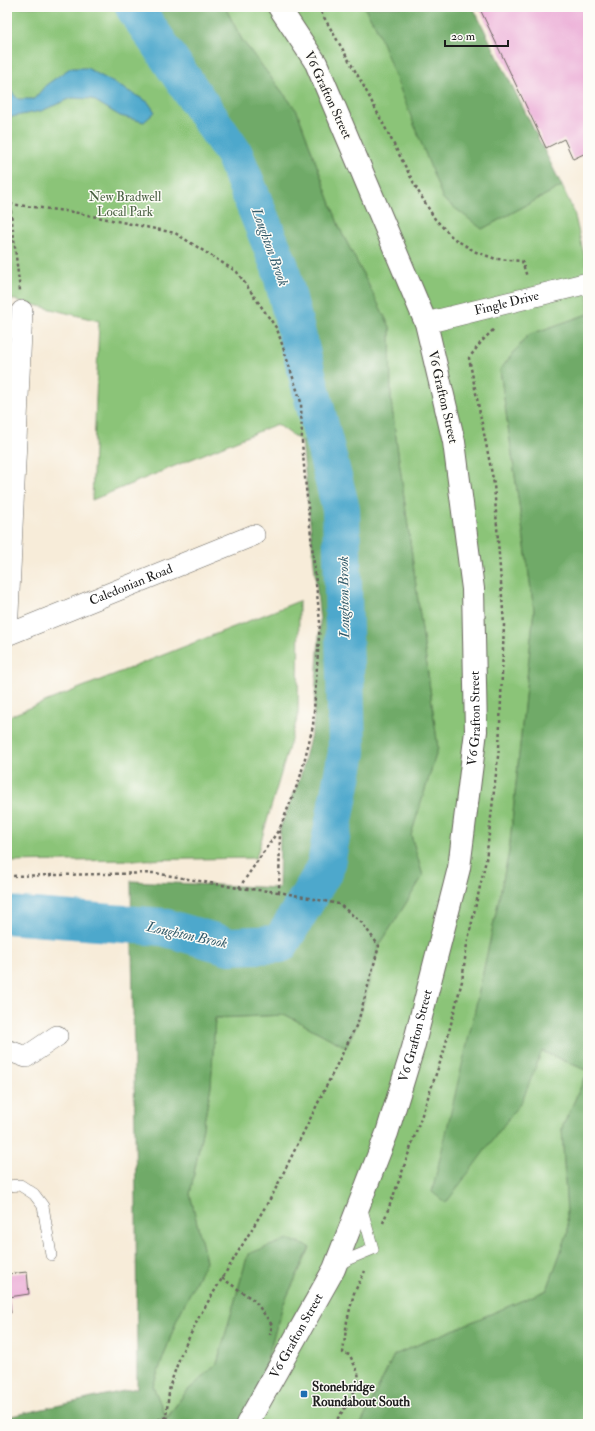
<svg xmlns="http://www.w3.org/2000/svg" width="595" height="1431" font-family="'IM FELL Double Pica',serif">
<rect width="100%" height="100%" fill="#fdfcf7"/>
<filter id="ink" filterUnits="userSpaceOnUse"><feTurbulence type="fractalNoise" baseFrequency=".025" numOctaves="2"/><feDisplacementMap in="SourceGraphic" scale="8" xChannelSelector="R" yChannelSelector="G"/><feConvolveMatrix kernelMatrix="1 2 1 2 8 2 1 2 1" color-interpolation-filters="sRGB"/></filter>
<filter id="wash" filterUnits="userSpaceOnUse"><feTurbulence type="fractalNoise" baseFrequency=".012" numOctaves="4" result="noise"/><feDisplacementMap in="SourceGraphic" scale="16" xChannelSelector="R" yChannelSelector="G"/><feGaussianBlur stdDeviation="0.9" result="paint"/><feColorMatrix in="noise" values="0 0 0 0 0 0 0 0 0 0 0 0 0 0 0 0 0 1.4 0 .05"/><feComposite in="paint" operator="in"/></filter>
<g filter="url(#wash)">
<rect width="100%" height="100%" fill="#f7ecd9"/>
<g fill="#8bc478" stroke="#54704a">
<polygon points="7,7 134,7 234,154 280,267 323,436 302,442 277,424 92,500 99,321 7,298"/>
<polygon points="225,7 364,7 376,27 482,229 562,186 574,212 588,272 588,314 528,335 500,370 534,610 509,852 475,1010 523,1099 541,1051 588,1071 562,1128 568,1232 547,1290 394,1355 361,1424 247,1424 283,1305 310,1248 248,1254 217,1364 185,1393 162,1424 148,1424 166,1417 153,1386 177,1319 206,1261 190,1194 211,1086 215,1018 286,1015 346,1047 358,1022 379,946 423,876 411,835 438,748 391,401 390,327 340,229 297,111 242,40"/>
<polygon points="299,601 298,716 256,858 7,862 7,717"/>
</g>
<g fill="#70aa68" stroke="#466342">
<polygon points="134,7 225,7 242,40 297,111 340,229 390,327 391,401 438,748 411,835 423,876 379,946 358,1022 346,1047 286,1015 215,1018 211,1086 190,1194 206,1261 177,1319 153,1386 166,1417 148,1424 7,1424 7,1417 137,1388 136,1198 131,881 279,888 280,828 300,778 313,726 320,622 302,442 323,435 280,267 234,155"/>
<polygon points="364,7 473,7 562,186 482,229 443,199 376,27"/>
<polygon points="588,314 588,1424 361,1424 394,1355 547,1290 568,1232 562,1128 588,1071 542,1051 523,1099 446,1203 432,1192 475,1010 509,852 534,610 500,370 528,335"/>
<polygon points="288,1239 310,1247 283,1305 247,1424 163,1424 185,1393 217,1364 248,1254"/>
</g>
<polygon fill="#4ea8cc" stroke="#356274" points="70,68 87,68 148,102 155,112 144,122 120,116 92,99 72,98 41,111 11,117 7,114 7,87 18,99 34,99 46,85"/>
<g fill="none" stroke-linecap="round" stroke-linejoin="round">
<polyline stroke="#4ea8cc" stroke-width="38" points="7,915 163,927 229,946 280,944 325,869 347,752 341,509 280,267 234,154 134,7"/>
</g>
<g id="blocks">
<g fill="#ebaad6">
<polygon points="479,7 588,7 588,152 573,159 564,139 546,148"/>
<polygon points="27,1272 29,1294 9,1297 11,1313 7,1314 7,1274"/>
</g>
</g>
</g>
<g filter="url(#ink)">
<use href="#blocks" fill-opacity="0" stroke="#69655e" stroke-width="1"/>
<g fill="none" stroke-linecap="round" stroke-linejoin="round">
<g stroke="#69655e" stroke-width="12">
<g id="service">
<polyline points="7,1186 20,1185 34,1194 43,1206 51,1255"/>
<polyline points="337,1266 349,1259 373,1249 361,1206"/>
</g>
</g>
<g stroke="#69655e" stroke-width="22">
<g id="minor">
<path id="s1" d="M22 311 7 635 254 535"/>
<path id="s2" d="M426 323 588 283"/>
<polyline points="7,1050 26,1057 57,1036"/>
</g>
</g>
<g stroke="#69655e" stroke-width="24">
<g id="tertiary">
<path id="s3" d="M247 1424 334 1269 387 1133 413 1048 459 868 476 731 473 589 454 442 426 323 316 63 279 7"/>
</g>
</g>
<g stroke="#69655e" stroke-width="2.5" stroke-dasharray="3 3" stroke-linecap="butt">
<polyline points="318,7 361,81 418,191 435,219 453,238 476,252 496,259 522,261 527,277"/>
<polyline points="7,199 10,204 73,212 175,233 237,272 277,329 301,402 302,442 305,478 320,622 313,726 300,778 280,828 279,892 339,904 362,923 379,946 358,1022 273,1194 200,1315 181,1354 170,1385 166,1417 148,1424"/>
<polyline points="10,204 20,291"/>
<polyline points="7,876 155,873 238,888 279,892"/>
<polyline points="239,888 280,828"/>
<polyline points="383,1223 400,1178 444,1051 462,981 467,944 486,860 499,748 504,625 494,484 469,358 482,341 494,329"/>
<polyline points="222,1278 255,1301 272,1325 270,1335"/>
<polyline points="166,1417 170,1424"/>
<path d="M334 1424C341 1413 362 1386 358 1373 356 1367 352 1361 350 1355L343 1353 347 1321 354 1293 365 1271"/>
</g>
<use href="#service" stroke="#fff" stroke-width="11"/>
<use href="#minor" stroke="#fff" stroke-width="21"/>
<use href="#tertiary" stroke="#fff" stroke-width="22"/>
</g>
</g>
<rect fill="#1f6fb2" stroke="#fdfcf7" stroke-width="1.5" x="300" y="1390" width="8" height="8" rx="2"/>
<g text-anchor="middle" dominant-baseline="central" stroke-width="3" stroke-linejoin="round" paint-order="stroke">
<g font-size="13" fill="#1c1c1c" stroke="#fdfcf7">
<text transform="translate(328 95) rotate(65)">V6 Grafton Street</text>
<text stroke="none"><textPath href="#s2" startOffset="83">Fingle Drive</textPath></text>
<text transform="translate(443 397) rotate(77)">V6 Grafton Street</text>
<text stroke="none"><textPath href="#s1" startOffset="458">Caledonian Road</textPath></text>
<text stroke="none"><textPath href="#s3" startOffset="749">V6 Grafton Street</textPath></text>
<text stroke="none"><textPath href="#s3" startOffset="425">V6 Grafton Street</textPath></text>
<text stroke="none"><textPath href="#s3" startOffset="101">V6 Grafton Street</textPath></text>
</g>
<g font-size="13" fill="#485f41" stroke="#fdfcf7">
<text x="125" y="197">New Bradwell<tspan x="125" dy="15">Local Park</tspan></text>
</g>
<g font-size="13" font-weight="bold" fill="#1c1c1c" stroke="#fdfcf7" text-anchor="start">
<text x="312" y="1387">Stonebridge<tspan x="312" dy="15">Roundabout South</tspan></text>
</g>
<g font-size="14" font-style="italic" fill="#325b6b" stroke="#fdfcf7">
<text transform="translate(270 247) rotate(70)">Loughton Brook</text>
<text transform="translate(344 597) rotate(-91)">Loughton Brook</text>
<text transform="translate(187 935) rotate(12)">Loughton Brook</text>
</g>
</g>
<rect width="595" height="1431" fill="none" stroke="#fdfcf7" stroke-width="24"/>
<path d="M445 40v6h63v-6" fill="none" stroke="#1c1c1c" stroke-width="2"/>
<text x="451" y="40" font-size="12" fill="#1c1c1c" stroke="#fdfcf7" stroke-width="3" paint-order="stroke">20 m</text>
</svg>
